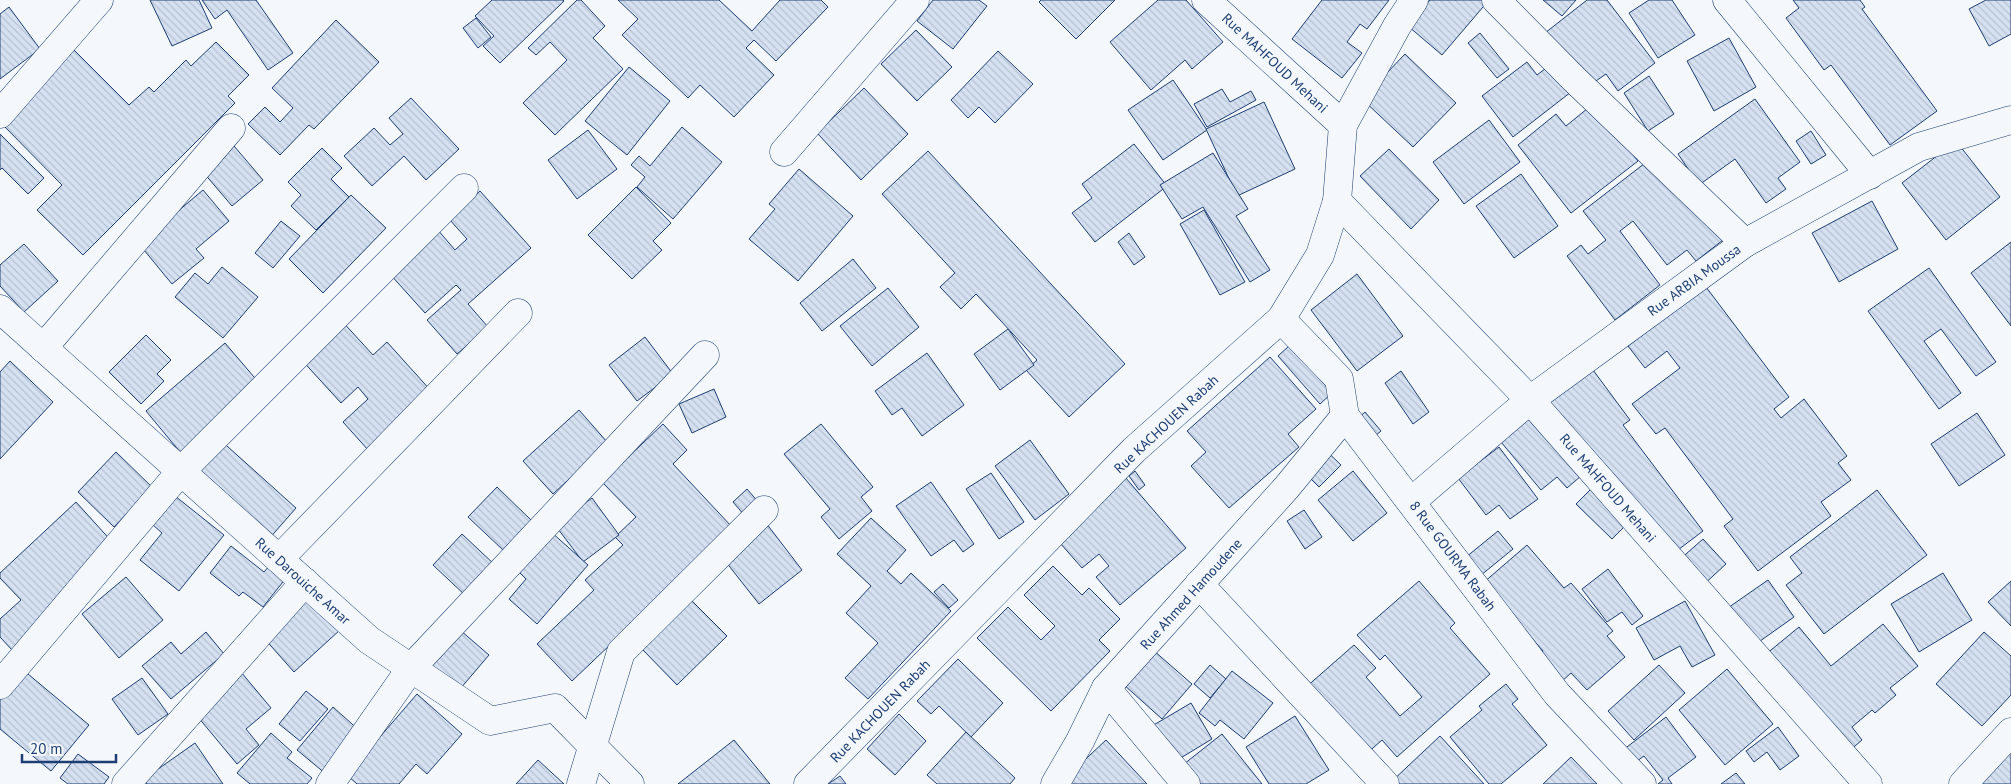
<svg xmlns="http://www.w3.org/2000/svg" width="2011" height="784" font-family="'PT Sans',sans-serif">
<defs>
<pattern id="building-back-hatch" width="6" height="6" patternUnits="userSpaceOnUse" patternTransform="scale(1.25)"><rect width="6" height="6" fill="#d5e0f0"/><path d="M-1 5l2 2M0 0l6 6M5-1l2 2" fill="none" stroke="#b6c1d1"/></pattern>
</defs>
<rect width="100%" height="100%" fill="#f4f7fb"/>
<g fill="url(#building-back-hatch)" stroke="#1d3f73">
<polygon points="150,0 199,0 212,28 172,46"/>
<polygon points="202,0 256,0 293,53 268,70 227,10 215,19"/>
<polygon points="492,0 563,0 564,1 500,63 483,46 494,36 475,16"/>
<polygon points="577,0 581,0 605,26 593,38 623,69 555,135 523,103 567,60 550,42 536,55 528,48"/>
<polygon points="618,0 719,0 752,31 780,0 821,0 828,7 776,61 754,40 746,48 774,75 734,117 700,85 688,98 622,35 638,19"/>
<polygon points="933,0 979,0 987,6 953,49 917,21"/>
<polygon points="1041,0 1115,0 1076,39 1039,2"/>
<polygon points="1158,0 1186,0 1223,42 1192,69 1185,60 1151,90 1110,42"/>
<polygon points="1322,0 1389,0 1367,29 1360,24 1347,42 1362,53 1342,78 1292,39"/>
<polygon points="1430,0 1489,0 1442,55 1408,26"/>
<polygon points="1543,0 1576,0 1562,16"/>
<polygon points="1587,0 1607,0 1655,63 1618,91 1606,74 1593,83 1576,61 1569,65 1545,33"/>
<polygon points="1649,0 1672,0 1695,35 1658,58 1629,13"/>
<polygon points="1793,0 1860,0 1865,7 1862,9 1937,111 1890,145 1831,65 1824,70 1786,18 1799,8"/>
<polygon points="1986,0 2011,0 2011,34 1989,46 1969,9"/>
<polygon points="9,7 40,49 0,79 0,14"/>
<polygon points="476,18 491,37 478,48 463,28"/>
<polygon points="336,20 379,62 314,129 309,125 280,155 248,124 265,107 280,122 293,108 272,88"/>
<polygon points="916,30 952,67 917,101 881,64"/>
<polygon points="1480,33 1509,69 1497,78 1468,43"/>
<polygon points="1729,38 1756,87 1714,111 1687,61"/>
<polygon points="216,42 249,75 228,96 235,103 83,255 37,210 62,185 3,125 70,46 129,105 149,87 154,92 186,60 191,66"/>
<polygon points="998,51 1033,84 995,123 979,107 968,118 951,100"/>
<polygon points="1405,54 1456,103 1413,147 1362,99"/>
<polygon points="1527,62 1537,75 1550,65 1571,92 1513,137 1482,96"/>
<polygon points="629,67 670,101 627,155 585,121"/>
<polygon points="1649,76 1674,114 1648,131 1624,93"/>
<polygon points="1173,80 1207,130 1163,160 1128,110"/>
<polygon points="864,88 908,134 861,180 817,133"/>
<polygon points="1222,89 1230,102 1251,91 1256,100 1207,127 1194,104"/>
<polygon points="411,98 459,149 426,180 404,156 372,186 344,156 374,128 390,145 403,134 389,118"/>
<polygon points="1755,99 1800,162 1778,178 1786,189 1766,203 1735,159 1699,185 1678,154"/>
<polygon points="1264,102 1295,169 1237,196 1206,129"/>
<polygon points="1593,104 1638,161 1571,213 1518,145 1556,114 1566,126"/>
<polygon points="1489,120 1520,162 1464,204 1433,162"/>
<polygon points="682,127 722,162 673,219 637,187 645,177 631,165 639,156 650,166"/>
<polygon points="588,130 617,169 577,199 548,160"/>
<polygon points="1811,131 1826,155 1811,164 1796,141"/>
<polygon points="0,134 44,178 28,194 2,168 0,170"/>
<polygon points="1956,141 2000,197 1946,240 1902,183"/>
<polygon points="1134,144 1167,186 1095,242 1072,213 1092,198 1082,184"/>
<polygon points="234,146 263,180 232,206 203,172"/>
<polygon points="322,148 342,168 331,179 349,197 316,230 291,206 301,195 288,182"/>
<polygon points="1389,149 1439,200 1411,229 1360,176"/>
<polygon points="928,151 1125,364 1069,417 1026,370 1037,360 976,294 961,309 940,287 955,273 882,194"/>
<polygon points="1213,153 1248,209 1236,216 1270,270 1250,282 1203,207 1182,219 1160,185"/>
<polygon points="1649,160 1723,240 1696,261 1687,250 1667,265 1633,221 1620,231 1660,285 1615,320 1567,256 1581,245 1588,254 1606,240 1583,211"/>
<polygon points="799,169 853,216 798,281 749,239 775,209 769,204"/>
<polygon points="1521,174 1558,226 1514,258 1476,206"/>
<polygon points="636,187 671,223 653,241 662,250 632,279 588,235"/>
<polygon points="203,190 229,221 196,249 204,258 172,284 139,244"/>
<polygon points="480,191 531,248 468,304 488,327 457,354 427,320 461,290 456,285 425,313 389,273 437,229 455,250 467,239 449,219"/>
<polygon points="351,195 386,228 323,293 289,259"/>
<polygon points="1872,201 1898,249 1839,282 1812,233"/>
<polygon points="1204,210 1245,282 1220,295 1180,224"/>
<polygon points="281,221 300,236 273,268 255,253"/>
<polygon points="1129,233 1145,257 1134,265 1118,242"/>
<polygon points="2011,242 2011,326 1971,273"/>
<polygon points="24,244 58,281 24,312 0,286 0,265"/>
<polygon points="853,259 876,288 822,331 800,303"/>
<polygon points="222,267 258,297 223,338 175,297 195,273 208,284"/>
<polygon points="1929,268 1996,362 1976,376 1941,329 1924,341 1961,393 1939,409 1868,311"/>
<polygon points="1357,274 1403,336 1357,371 1311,310"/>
<polygon points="1706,287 1789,397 1774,409 1781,418 1804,399 1847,456 1838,463 1851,480 1821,502 1831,516 1758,571 1724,526 1733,519 1665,428 1656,434 1632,404 1680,368 1667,351 1645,368 1628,346"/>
<polygon points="888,288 919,327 872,366 840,326"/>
<polygon points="340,319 373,355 387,342 432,392 369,451 343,422 368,399 358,387 341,403 299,357"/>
<polygon points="1008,329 1034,365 1000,390 974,354"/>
<polygon points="146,335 171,360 157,374 164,381 141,404 109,372"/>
<polygon points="645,337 673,374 637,401 609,365"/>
<polygon points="225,343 260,384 180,452 146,411"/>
<polygon points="1290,345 1332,393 1320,404 1278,356"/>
<polygon points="927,353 964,405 922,436 902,408 892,415 875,391"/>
<polygon points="1270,357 1316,409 1288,434 1299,447 1229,508 1191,466 1206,452 1187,431"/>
<polygon points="10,361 53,402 0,459 0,372"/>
<polygon points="1593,370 1630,420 1623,425 1703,531 1662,562 1545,406"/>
<polygon points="1401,371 1429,412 1413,424 1385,383"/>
<polygon points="714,389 726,417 692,433 679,404"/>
<polygon points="579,410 608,443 553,494 523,461"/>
<polygon points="1538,410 1588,470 1567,488 1557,477 1541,490 1501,442"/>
<polygon points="1365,412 1381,431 1373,438 1357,419"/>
<polygon points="1977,413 2005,455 1959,486 1931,444"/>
<polygon points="663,424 687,450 673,464 733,528 572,681 537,644 594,590 585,580 623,545 615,537 636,517 602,482"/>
<polygon points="821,424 873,487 861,497 872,511 839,539 821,517 830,509 784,454"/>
<polygon points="217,437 296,508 268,540 189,469"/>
<polygon points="1030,440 1069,494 1035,520 995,466"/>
<polygon points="1315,440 1341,465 1319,487 1294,462"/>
<polygon points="1499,447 1538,499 1510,519 1499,505 1486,515 1458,478"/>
<polygon points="116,452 152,487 114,527 78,492"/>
<polygon points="1135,471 1145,485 1139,490 1129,476"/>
<polygon points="1353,471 1387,513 1353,541 1318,500"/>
<polygon points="991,473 1024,522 999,539 966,489"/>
<polygon points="1125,477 1186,548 1120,605 1096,577 1109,566 1099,554 1082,568 1053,535"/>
<polygon points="931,482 974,544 963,552 954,540 931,556 896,506"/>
<polygon points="1594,486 1630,521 1612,539 1576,504"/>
<polygon points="497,487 531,520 503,550 468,517"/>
<polygon points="747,489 760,504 746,517 733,502"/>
<polygon points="1877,490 1927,555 1824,634 1786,585 1802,573 1790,557"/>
<polygon points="175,496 224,535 179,591 140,560 162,533 152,524"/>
<polygon points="592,498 619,535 583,562 555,525"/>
<polygon points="76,502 114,544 13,651 0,637 0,619 21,600 0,578 0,573"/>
<polygon points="1304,510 1322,537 1305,549 1287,521"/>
<polygon points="871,518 906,550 887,571 901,584 911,573 951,611 868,699 845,678 878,643 846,613 871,586 837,554"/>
<polygon points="766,523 802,570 759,604 722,557"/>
<polygon points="550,531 588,565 537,624 509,599 526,579 517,570"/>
<polygon points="1498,531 1513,549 1475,580 1460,562"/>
<polygon points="462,534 496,566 467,597 433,565"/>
<polygon points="1703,539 1726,564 1701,587 1678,561"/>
<polygon points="1527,545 1564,588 1571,583 1613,631 1607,636 1625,657 1587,690 1571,673 1560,683 1537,656 1543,651 1483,583"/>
<polygon points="231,546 264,572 270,565 286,578 263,607 243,592 239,596 210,573"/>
<polygon points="1053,566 1082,595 1089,588 1120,619 1099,640 1110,651 1051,711 977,638 1008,607 1041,640 1055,626 1024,595"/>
<polygon points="1608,569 1643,616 1632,625 1622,612 1607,622 1582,589"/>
<polygon points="1943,573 1972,620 1919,652 1891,604"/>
<polygon points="126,577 163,620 119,658 82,614"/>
<polygon points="1768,580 1794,617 1739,656 1712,619"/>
<polygon points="1419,581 1455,623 1450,628 1490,674 1397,757 1382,740 1365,755 1305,688 1354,645 1376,668 1366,677 1400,716 1422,697 1385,655 1380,660 1357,635"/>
<polygon points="2011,581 2011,626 1988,602"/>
<polygon points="943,584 958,600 949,608 934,592"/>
<polygon points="309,594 341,629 294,672 263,637"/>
<polygon points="692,601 727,636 677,685 643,650"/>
<polygon points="1685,601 1715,655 1692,667 1680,646 1654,660 1636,628"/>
<polygon points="1883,624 1918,666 1890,688 1896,695 1875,713 1872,710 1852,727 1862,740 1841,758 1760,659 1799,627 1831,666"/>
<polygon points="460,630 489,655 454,696 425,671"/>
<polygon points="206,632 224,654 171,699 142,666 171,642 181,654"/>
<polygon points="1984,632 2011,656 2011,695 1982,726 1936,684"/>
<polygon points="1153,650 1192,684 1162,719 1123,684"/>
<polygon points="958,659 1003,703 971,737 939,706 931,714 917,701"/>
<polygon points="1210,665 1226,679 1210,698 1194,684"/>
<polygon points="1659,665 1685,693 1634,740 1608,711"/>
<polygon points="22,669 89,725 51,771 0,729 0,695"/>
<polygon points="1727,669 1773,724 1725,765 1679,710"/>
<polygon points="1232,671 1273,703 1244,739 1220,720 1215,726 1199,713"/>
<polygon points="241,672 271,708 246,729 259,745 237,764 193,711"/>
<polygon points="142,678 168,714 138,735 112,699"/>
<polygon points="1506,684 1518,699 1512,704 1547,745 1501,784 1489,784 1450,737 1482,710 1479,706"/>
<polygon points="306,691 328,709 300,741 279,724"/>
<polygon points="417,694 462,734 427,774 416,764 399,784 357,784 347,775"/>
<polygon points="1191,703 1212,739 1174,762 1152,726"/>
<polygon points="333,707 361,732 326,774 297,750"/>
<polygon points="899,714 926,741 895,775 867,749"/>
<polygon points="1295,716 1329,770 1306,784 1269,784 1246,747"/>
<polygon points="1666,717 1696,757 1668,778 1672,784 1658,784 1663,780 1644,756 1633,764 1623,750"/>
<polygon points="1778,727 1799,756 1780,770 1767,752 1754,762 1746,751"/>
<polygon points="966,732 1015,778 1010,784 937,784 927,775"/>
<polygon points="271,733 292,752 287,758 312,778 307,784 250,784 237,773"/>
<polygon points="1222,734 1262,784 1200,784 1184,764"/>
<polygon points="1440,736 1484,784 1391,784 1390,783"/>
<polygon points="734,740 770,784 678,784"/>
<polygon points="1106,740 1147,784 1059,784"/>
<polygon points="195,743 223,784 147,784 144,779"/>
<polygon points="2011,749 2011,784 1967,784"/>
<polygon points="78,754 109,777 104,784 68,784 60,778"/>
<polygon points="1571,757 1597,784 1543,784"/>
<polygon points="538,760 564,784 516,784"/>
<polygon points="1736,773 1745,784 1721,784"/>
<polygon points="840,776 846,784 828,784"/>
</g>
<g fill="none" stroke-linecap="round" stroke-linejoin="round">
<g stroke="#1d3f73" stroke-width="29">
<g id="minor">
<polyline points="1206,0 1343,125"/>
<polyline points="1496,0 1574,79 1745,243"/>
<polyline points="1727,0 1870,175"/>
<polyline points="0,114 99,0"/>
<polyline points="784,152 915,0"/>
<polyline points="1337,201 1530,400 1868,784"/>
<polyline points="0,309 369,640 490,721 555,708 630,784"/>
<polyline points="1281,319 1339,379 1345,416 1557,694 1642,784"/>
<polyline points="43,348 231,128"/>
<polyline points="1412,501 1530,400 1745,243 1919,147 2011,120"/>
<polyline points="279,559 518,313"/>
<polyline points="1199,584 1385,784"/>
<polyline points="0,685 181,471 464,188"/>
<polyline points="1106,688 1186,784"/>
<polyline points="126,784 305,582"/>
<polyline points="330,784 411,668 705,355"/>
<polyline points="581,784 621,652 764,510"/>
<polyline points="808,784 1134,450 1281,319 1320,255 1337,201 1343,125 1397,26 1414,0"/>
<polyline points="1055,784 1080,741 1106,688 1287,487 1345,416"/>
<polyline points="1963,784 2011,732"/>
</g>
</g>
<use href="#minor" stroke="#f4f7fb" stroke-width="28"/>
</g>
<g text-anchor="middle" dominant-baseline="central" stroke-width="4" stroke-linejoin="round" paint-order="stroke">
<g font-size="14" fill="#1d3f73" stroke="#f4f7fb">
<text transform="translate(1275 63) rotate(43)">Rue MAHFOUD Mehani</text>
<text transform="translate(1694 280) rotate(-36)">Rue ARBIA Moussa</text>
<text transform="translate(1166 424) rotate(-43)">Rue KACHOUEN Rabah</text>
<text transform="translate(1608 488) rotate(49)">Rue MAHFOUD Mehani</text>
<text transform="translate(1453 556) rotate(53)">8 Rue GOURMA Rabah</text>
<text transform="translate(303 581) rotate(42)">Rue Darouiche Amar</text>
<text transform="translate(1191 594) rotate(-48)">Rue Ahmed Hamoudene</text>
<text transform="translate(880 711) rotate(-46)">Rue KACHOUEN Rabah</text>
</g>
</g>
<path d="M22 754v8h94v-8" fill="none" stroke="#1d3f73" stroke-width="2.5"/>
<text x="30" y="754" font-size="15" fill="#1d3f73" stroke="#f4f7fb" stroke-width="4" paint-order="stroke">20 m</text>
</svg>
